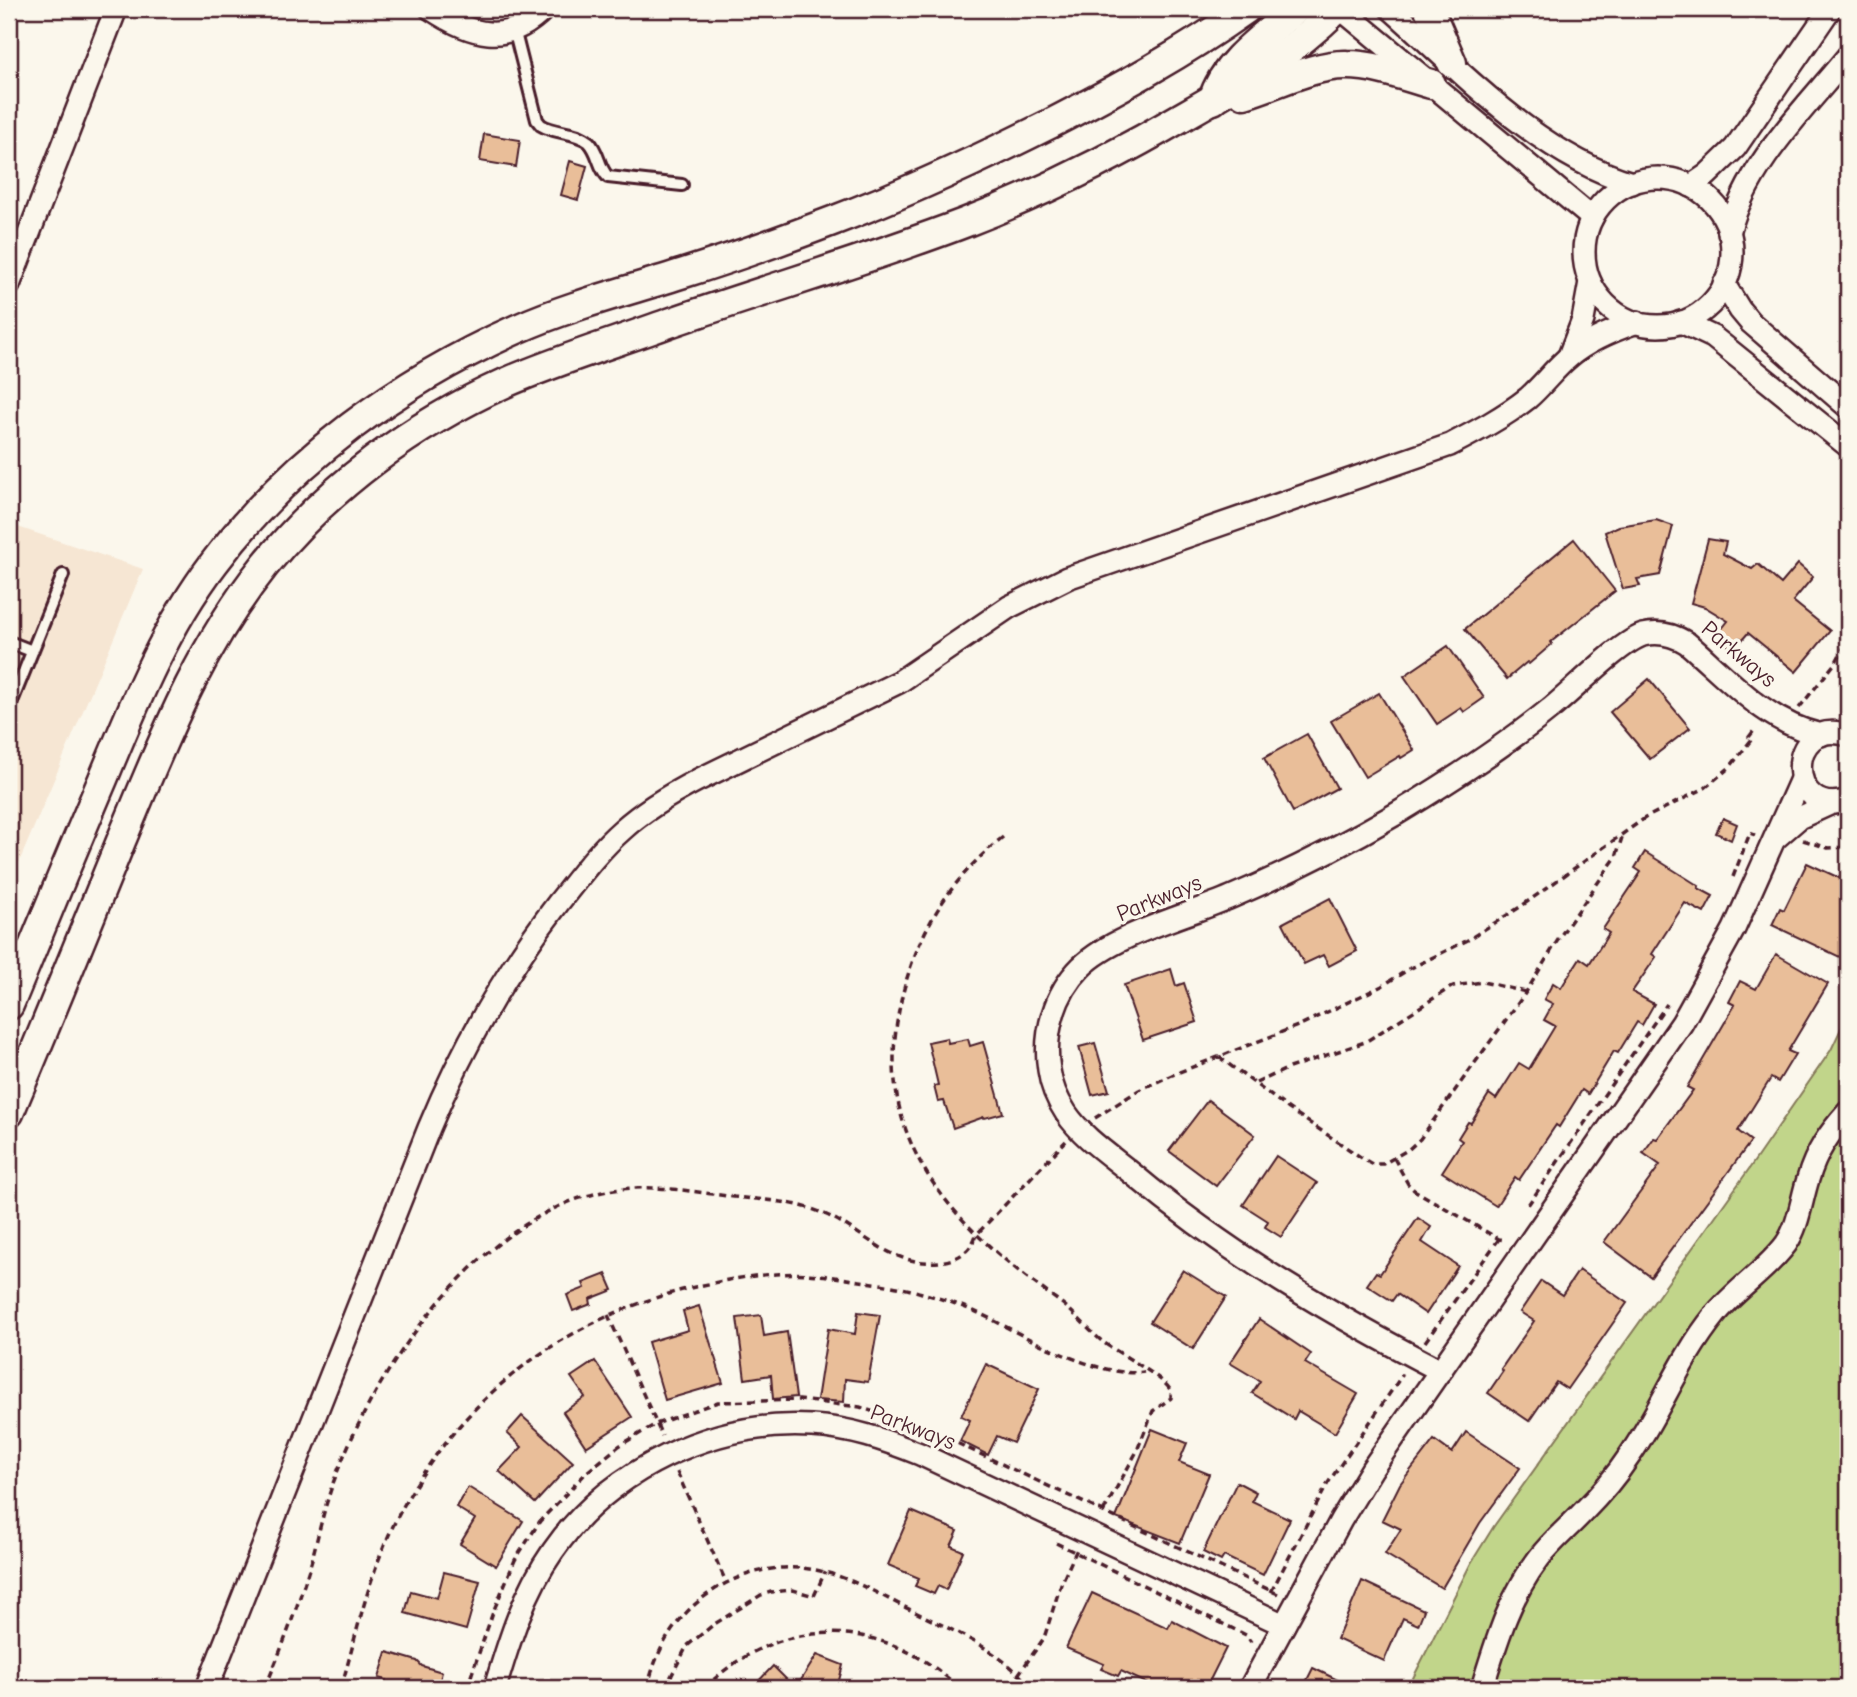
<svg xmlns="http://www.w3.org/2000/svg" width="1857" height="1697" font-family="'Comic Neue',sans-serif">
<rect width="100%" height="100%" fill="#fbf7ec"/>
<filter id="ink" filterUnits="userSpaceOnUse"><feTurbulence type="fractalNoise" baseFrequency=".0143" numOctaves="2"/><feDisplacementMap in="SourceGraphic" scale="14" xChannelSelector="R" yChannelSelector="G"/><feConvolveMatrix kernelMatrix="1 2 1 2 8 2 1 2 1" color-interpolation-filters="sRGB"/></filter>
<g filter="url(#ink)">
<polygon fill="#f6e6d3" points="9,524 143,569 9,886"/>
<polygon fill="#c1d58a" stroke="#867a5a" stroke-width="2" points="1848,1014 1848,1682 1845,1688 1408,1688 1471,1563 1494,1526 1749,1169 1831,1050"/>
<g fill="#e9be99" stroke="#4a1f2b" stroke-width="2">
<polygon points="484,134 520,140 516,167 480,161"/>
<polygon points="570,161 587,166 578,200 561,195"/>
<polygon points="1656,520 1673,526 1660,575 1637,579 1640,586 1623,589 1605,532 1619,526"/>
<polygon points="1574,539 1615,591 1551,642 1552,644 1529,664 1527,662 1507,679 1465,629"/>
<polygon points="1708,539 1726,542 1723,554 1752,569 1758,564 1781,584 1798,564 1813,577 1793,601 1830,631 1796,672 1748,633 1742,640 1740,638 1731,648 1716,636 1728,621 1705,607 1691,603"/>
<polygon points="1448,646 1484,698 1464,712 1461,708 1437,724 1404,676"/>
<polygon points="1649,679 1690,728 1650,759 1610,712"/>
<polygon points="1379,693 1414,750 1401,758 1400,756 1365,777 1331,721"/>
<polygon points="1307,734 1337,788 1293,812 1264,758"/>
<polygon points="1723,818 1737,824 1731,840 1716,833"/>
<polygon points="1645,852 1699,886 1698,888 1713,896 1704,913 1685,903 1652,954 1656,957 1632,992 1654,1004 1642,1025 1637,1022 1618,1053 1614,1051 1588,1094 1582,1090 1559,1127 1556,1125 1519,1180 1515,1177 1496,1206 1442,1172 1462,1141 1458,1138 1468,1122 1471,1123 1489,1094 1496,1099 1519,1063 1529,1069 1555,1026 1544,1020 1553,1004 1544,999 1553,983 1561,988 1580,958 1589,964 1609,933 1603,929 1641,872 1635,868"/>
<polygon points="1807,863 1848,882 1848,950 1844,959 1772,925 1780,908 1784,910"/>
<polygon points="1330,898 1357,951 1329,966 1323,955 1304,964 1283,923"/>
<polygon points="1776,954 1828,984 1788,1051 1795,1054 1778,1082 1771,1078 1738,1131 1751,1141 1651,1277 1604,1242 1660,1165 1643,1153 1654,1138 1657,1139 1693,1090 1687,1087 1735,1005 1729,1002 1740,981 1756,989"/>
<polygon points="1171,969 1176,986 1184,983 1197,1022 1143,1040 1124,985"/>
<polygon points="947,1038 948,1043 968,1039 970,1046 983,1042 1003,1113 985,1118 984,1117 953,1128 944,1101 938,1102 934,1086 938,1085 928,1042"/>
<polygon points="1095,1043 1109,1091 1092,1095 1079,1047"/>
<polygon points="1208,1100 1255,1135 1216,1186 1169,1151"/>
<polygon points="1276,1156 1317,1183 1281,1237 1265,1227 1268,1221 1243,1205"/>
<polygon points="1418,1218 1431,1227 1422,1242 1458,1266 1426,1314 1397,1294 1392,1301 1367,1285 1376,1272 1380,1274"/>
<polygon points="1183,1270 1226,1297 1193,1349 1150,1322"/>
<polygon points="1579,1270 1627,1303 1567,1389 1556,1382 1529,1421 1488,1393 1503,1371 1501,1369 1534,1321 1520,1312 1541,1281 1562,1295"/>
<polygon points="606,1274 613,1290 590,1299 591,1304 573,1311 567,1295 585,1288 583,1283"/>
<polygon points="699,1306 723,1383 665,1400 648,1342 688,1330 683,1311"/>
<polygon points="858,1312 880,1315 868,1382 845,1379 844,1402 817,1400 828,1329 855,1334"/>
<polygon points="761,1315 764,1336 787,1332 796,1397 773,1399 771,1375 745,1379 737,1318"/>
<polygon points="1259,1319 1311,1354 1305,1363 1358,1394 1335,1433 1298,1411 1294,1419 1252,1393 1260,1381 1230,1363"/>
<polygon points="595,1361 632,1417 586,1447 563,1412 585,1397 571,1377"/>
<polygon points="986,1364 1039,1389 1013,1443 997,1436 988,1455 960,1441 970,1420 961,1416"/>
<polygon points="522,1416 573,1462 535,1503 499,1471 522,1447 507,1433"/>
<polygon points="1152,1429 1187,1443 1179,1462 1209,1474 1180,1543 1116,1518"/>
<polygon points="1466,1432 1520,1468 1480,1523 1442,1588 1385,1554 1401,1529 1382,1520 1400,1484 1434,1440 1452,1453"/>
<polygon points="1237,1482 1256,1492 1252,1501 1290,1519 1263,1575 1224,1556 1221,1561 1203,1552"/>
<polygon points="468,1487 523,1521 496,1566 460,1544 475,1519 456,1507"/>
<polygon points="911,1511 958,1531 951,1546 963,1551 946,1590 938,1586 934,1594 915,1586 919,1578 888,1565"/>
<polygon points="444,1572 480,1581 466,1630 405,1613 411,1591 437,1598"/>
<polygon points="1362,1581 1424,1610 1418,1625 1403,1618 1384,1661 1337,1639"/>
<polygon points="1092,1593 1168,1628 1172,1620 1226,1648 1206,1688 1157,1688 1121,1671 1118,1676 1101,1669 1104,1664 1066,1648"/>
<polygon points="387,1652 417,1661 422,1666 442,1672 438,1688 384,1688 386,1680 379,1678"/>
<polygon points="817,1655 843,1665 837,1688 796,1688"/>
<polygon points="773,1666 795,1688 752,1688"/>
<polygon points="1313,1668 1354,1688 1303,1688"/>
</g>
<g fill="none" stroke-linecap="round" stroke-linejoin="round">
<g stroke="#4a1f2b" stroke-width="16">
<g id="service">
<path d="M514 29 537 120 541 125C555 134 576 131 589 142 599 152 598 167 608 177L682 185"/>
<polyline points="9,642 32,651"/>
<polyline points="9,709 63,575"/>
</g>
</g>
<g stroke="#4a1f2b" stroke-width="26">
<g id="minor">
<path d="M431 9C470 35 507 47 544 9"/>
<polyline points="1341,9 1592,218"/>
<path d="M1391 9C1462 72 1538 155 1632 183"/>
<circle cx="1658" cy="252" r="74"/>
<polyline points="1691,186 1707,175 1735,148 1830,9"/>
<path d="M1729 233C1747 164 1804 110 1848 56"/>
<polyline points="1724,284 1740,310 1750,322 1848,407"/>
<polyline points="9,285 116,9"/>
<polyline points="1681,322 1713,337 1848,446"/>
<polyline points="1569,356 1583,320 1590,282"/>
<path d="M1848 735C1783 715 1786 821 1848 800"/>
<polyline points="1777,837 1799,818 1832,803"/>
<path d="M1441 1371C1333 1315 1228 1254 1134 1175 1111 1156 1083 1138 1066 1113 1058 1101 1051 1085 1049 1070 1043 1033 1055 993 1081 967 1114 934 1187 916 1231 897 1288 873 1343 845 1396 814 1449 782 1502 748 1550 709 1572 692 1619 643 1643 635 1659 631 1674 635 1687 643 1728 678 1766 723 1821 735"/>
<path d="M207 1688 429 1128C463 1046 505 972 559 902 579 877 598 851 622 830 645 809 671 794 698 780L899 682 1009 607 1067 578 1450 445C1477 431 1504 417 1528 398 1543 385 1555 368 1570 356 1589 340 1614 330 1637 322"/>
<path d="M495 1688C509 1641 524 1592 553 1551 609 1470 713 1420 812 1426 850 1428 885 1440 920 1454L1284 1625"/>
<polyline points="1250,1688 1341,1520 1372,1469 1682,1023 1734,929 1801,779"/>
<path d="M1482 1688C1496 1643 1509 1597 1539 1558 1552 1541 1568 1528 1583 1512 1600 1495 1616 1476 1630 1455 1661 1410 1680 1358 1715 1315 1736 1289 1766 1271 1786 1244 1799 1225 1801 1201 1808 1179 1816 1152 1829 1133 1848 1112"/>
</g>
</g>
<g stroke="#4a1f2b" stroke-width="33">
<g id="tertiary">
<polyline points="1429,9 1452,63"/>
<path d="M1244 94C1275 85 1315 64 1347 65 1375 65 1404 76 1431 84"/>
<path d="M1213 100C1224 62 1267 34 1296 9"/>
<path d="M9 1005C40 930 71 854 103 779 134 704 164 629 214 563 291 460 400 381 517 329 571 305 628 291 684 273 735 257 785 239 835 220 909 192 980 159 1050 124 1118 89 1184 53 1246 9"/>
<path d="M9 1113C47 1023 84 932 121 841 162 743 198 649 265 565 329 487 412 425 505 383 557 360 614 343 669 323 767 289 867 260 964 223 1042 193 1116 156 1187 114 1243 82 1291 54 1337 9"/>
</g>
</g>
<g stroke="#4a1f2b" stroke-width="3.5" stroke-dasharray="7 5" stroke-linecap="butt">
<polyline points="1799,708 1836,662 1848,639"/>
<path d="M1003 837C945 883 911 943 898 1016 874 1150 961 1231 1060 1302 1076 1314 1088 1330 1103 1342 1119 1354 1163 1376 1171 1391V1398L1153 1411 1136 1453 1101 1516"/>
<polyline points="1803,840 1828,848 1848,847"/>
<polyline points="1733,877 1750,833 1755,835"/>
<polyline points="1219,1057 1289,1109 1365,1160 1372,1164 1383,1164 1409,1149 1420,1139 1526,992 1561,935 1616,857 1623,834"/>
<polyline points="1256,1083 1289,1068 1365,1042 1453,986 1483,982 1526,992"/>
<polyline points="1095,1118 1139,1090 1172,1075 1300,1025 1382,986 1409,969 1466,941 1520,907 1645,818 1705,788 1730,767 1752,739 1749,737 1756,728"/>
<polyline points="1394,1158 1408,1184 1414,1190 1499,1239 1506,1240"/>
<polyline points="1528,1205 1667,1004"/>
<polyline points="608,1315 662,1436"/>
<polyline points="1425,1342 1499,1239"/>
<polyline points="677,1472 726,1582"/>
<polyline points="1056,1543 1246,1635 1251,1642"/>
<polyline points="1271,1592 1328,1483 1403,1374"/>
<polyline points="1018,1675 1044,1638 1061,1584 1078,1547"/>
<path d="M265 1688C283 1646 299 1603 312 1559 319 1532 325 1504 335 1478 376 1368 477 1221 598 1193 644 1182 689 1191 734 1197 764 1200 795 1201 822 1213 855 1226 880 1255 915 1261 940 1265 968 1261 976 1235L1066 1141"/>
<path d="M341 1688C357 1633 369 1574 395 1522 460 1393 572 1311 713 1283 746 1276 784 1271 818 1275 832 1276 846 1279 860 1281 881 1284 902 1287 922 1293 946 1300 969 1308 991 1319 1031 1340 1100 1378 1144 1372"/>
<polyline points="467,1688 493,1612 515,1560 540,1521 587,1472 619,1446 656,1424 718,1402 799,1400 860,1407 944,1437 1278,1594"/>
<path d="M647 1688C650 1678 653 1667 657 1658 684 1591 759 1553 828 1573 858 1581 887 1599 915 1612 956 1632 1002 1651 1031 1688"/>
<polyline points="665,1688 687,1646 713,1625 761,1595 771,1592 793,1590 814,1596 825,1572"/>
<path d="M705 1688C778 1614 884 1616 959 1688"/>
</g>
<use href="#service" stroke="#fbf7ec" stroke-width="10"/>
<use href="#minor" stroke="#fbf7ec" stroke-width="21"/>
<use href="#tertiary" stroke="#fbf7ec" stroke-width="28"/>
</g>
</g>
<g text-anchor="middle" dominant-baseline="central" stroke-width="7" stroke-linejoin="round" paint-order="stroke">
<g font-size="23" fill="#4a1f2b" stroke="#fbf7ec">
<text transform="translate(1739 654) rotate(40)">Parkways</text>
<text transform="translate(1159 898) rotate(-22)">Parkways</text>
<text transform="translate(913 1427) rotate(21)">Parkways</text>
</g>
</g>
<rect width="1857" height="1697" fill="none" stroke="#fbf7ec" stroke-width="35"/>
<rect x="18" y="18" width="1822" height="1662" fill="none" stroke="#4a1f2b" stroke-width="2.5" filter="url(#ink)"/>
</svg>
